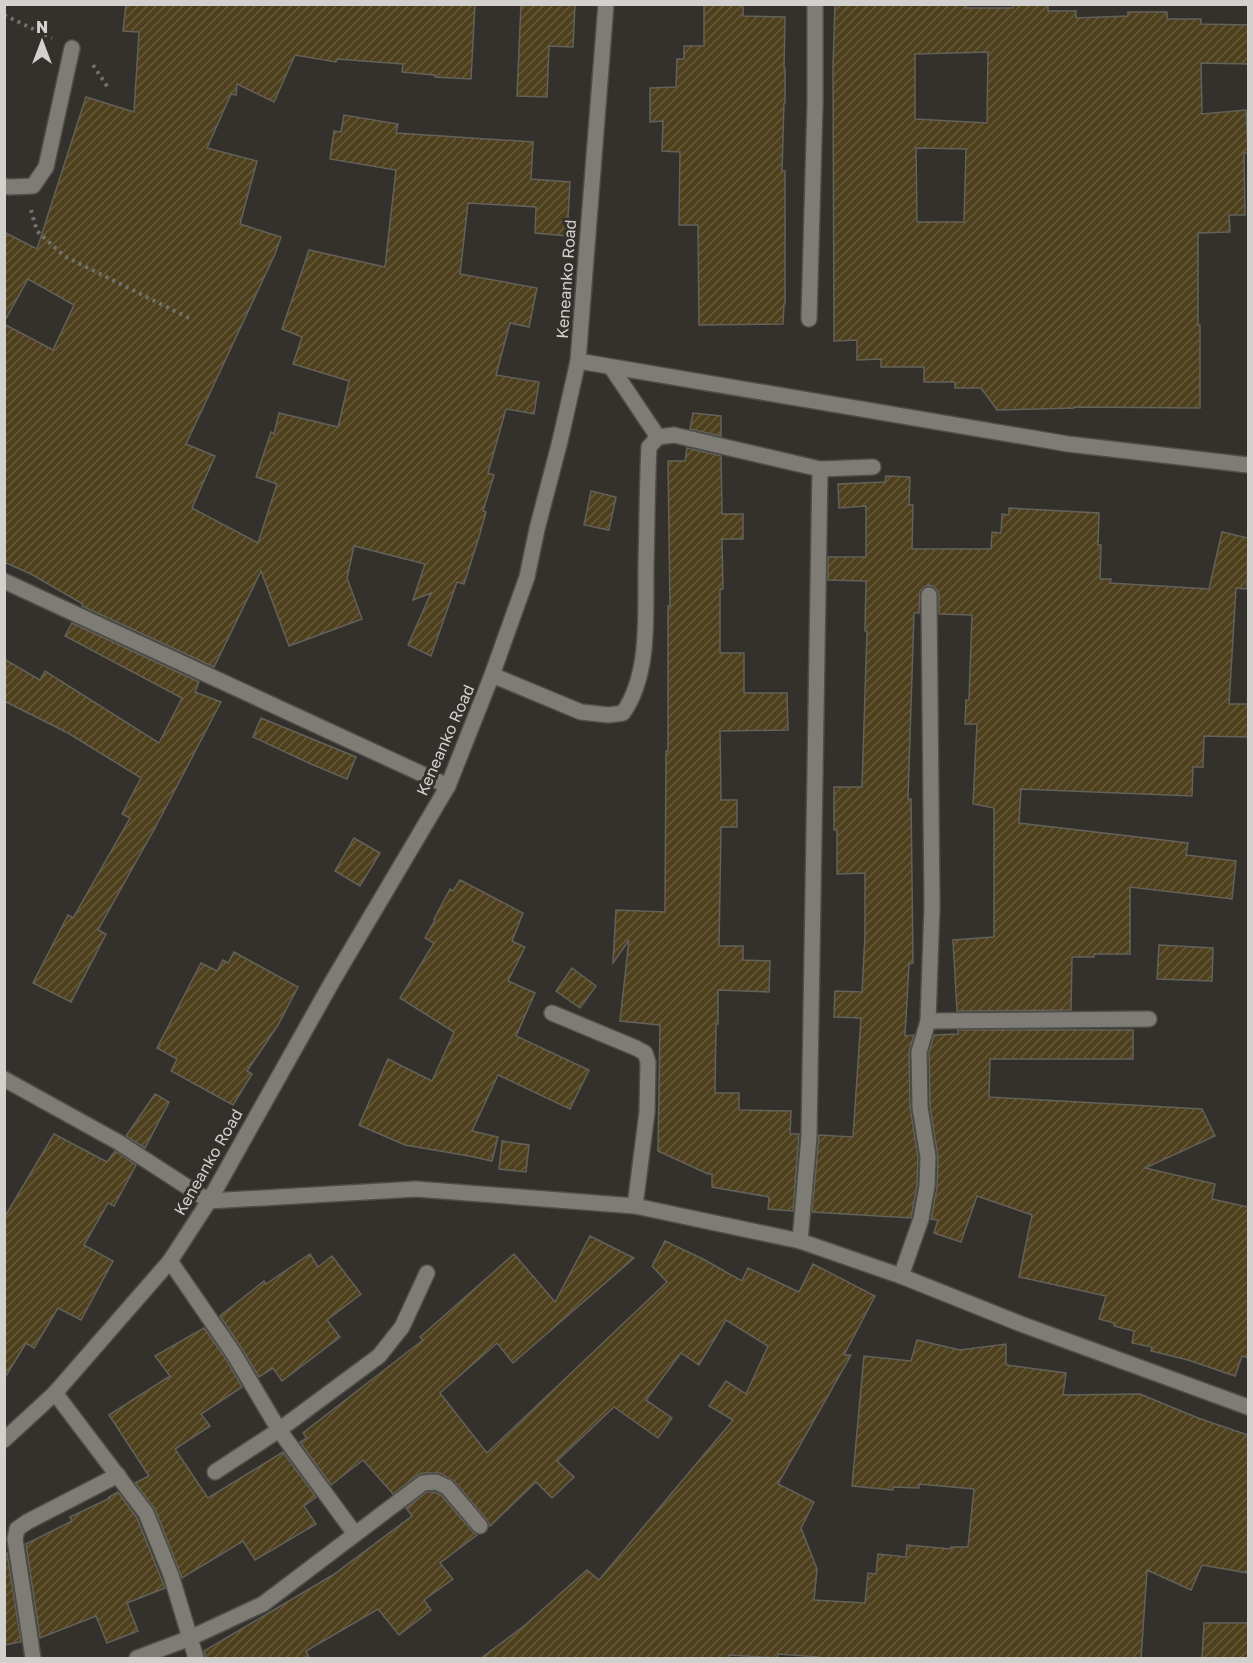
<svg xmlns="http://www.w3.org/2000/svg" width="1253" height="1663" font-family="'Golos Text',sans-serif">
<defs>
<pattern id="building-hatch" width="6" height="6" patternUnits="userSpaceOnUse" patternTransform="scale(1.5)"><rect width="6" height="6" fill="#4e401d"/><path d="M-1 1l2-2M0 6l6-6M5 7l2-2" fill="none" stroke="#675b3d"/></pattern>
</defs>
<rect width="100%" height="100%" fill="#34312c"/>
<g fill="url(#building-hatch)" stroke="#63615b" stroke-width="1.5" fill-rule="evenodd">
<polygon points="126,4 475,4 471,79 435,77 435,75 402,72 403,64 337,59 336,62 295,55 274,102 237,84 236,95 231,94 207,148 257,161 240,224 281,237 275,254 186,444 215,456 192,508 258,543 277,484 256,477 271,432 274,434 279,413 338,427 349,381 293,364 302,337 282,329 309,250 385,267 396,170 330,159 334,131 341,132 344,115 398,124 396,133 533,142 531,179 570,182 567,236 535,233 536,207 468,203 460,274 537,288 529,327 510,323 496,375 539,382 534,414 506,409 488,473 494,475 483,511 486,512 479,537 464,584 457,582 431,656 408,645 431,593 413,600 425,564 354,546 347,578 362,619 289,646 261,571 214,667 82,606 83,604 31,574 4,562 4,324 53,350 74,305 28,279 4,322 4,232 37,249 86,97 134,112 139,32 123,31"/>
<polygon points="521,4 575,4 573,47 549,46 547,97 517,96"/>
<polygon points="704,4 743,4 743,16 785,17 784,68 785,68 785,103 784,103 782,171 785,171 785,304 784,304 783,324 699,325 698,225 679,225 680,152 662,151 663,121 650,122 650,88 676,87 677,59 684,59 684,46 704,46"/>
<path d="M835 4H966V8H1013V4H1048V11H1076V18L1128 16V12H1167V19H1201V24L1248 25V64L1201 63 1202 114 1246 110 1248 153H1244L1245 215H1229L1230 232 1198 233V325H1200V408L1074 407V408L997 410 981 388H955V382H924V367H881V359L857 360V340L834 341 833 68ZM988 52 987 123 915 119V54ZM916 148 966 149 964 222H917Z"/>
<polygon points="693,413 721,416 721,436 690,429"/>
<polygon points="687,448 721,456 722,514 743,514 743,539 722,539 723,589 720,589 720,653 744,653 744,693 787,693 788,730 720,731 721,800 737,800 737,827 721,827 719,946 743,946 743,960 770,961 769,992 718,990 718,1024 716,1024 715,1093 739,1093 739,1110 791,1111 790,1134 799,1134 793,1211 768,1209 769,1197 712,1187 712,1174 708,1174 658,1151 660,1025 620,1021 629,940 613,963 616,910 665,912 666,751 668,751 668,606 670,606 668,461 685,461"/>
<polygon points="886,476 910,477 909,505 913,505 912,549 991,549 992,532 1001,533 1002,514 1009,515 1009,508 1099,513 1098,545 1101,545 1100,579 1111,579 1110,583 1209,589 1222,532 1248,538 1247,589 1236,588 1229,704 1248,704 1248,737 1204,736 1203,767 1193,767 1192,796 1021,789 1019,823 1188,843 1186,855 1236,861 1232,899 1130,887 1130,954 1094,954 1094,957 1072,957 1071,1010 957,1011 953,940 994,937 994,808 973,804 977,724 965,724 966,700 969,700 972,615 939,614 939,595 937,590 933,586 928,585 924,587 920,591 919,613 914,613 908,799 911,799 913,963 909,964 905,1036 914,1035 909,1052 910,1107 918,1158 917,1185 911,1218 812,1212 819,1135 853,1137 861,1018 834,1017 835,991 862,992 865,935 865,873 837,874 837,830 834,830 834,787 862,787 867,631 865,631 866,581 828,580 828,557 866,557 866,506 839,508 838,484 885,482"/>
<polygon points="591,491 616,497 609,530 584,525"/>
<polygon points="72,623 199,682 195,692 221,702 156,826 98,930 106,934 71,1002 33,983 68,915 73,918 130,818 122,814 141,778 68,733 4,701 4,659 40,680 45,671 159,743 182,698 65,636"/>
<polygon points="261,718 356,757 347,779 311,764 253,737"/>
<polygon points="354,838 380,853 360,886 335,871"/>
<polygon points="460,880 523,913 512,941 525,947 508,981 535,993 516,1036 589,1070 570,1109 498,1075 472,1131 498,1137 492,1161 469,1156 405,1145 359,1125 388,1059 432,1081 454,1032 400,998 434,943 425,938 435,920 434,919 450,889 453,891"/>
<polygon points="1159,945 1213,948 1212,981 1157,979"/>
<polygon points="234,952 298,987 278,1025 247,1071 252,1074 233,1105 171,1071 177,1059 157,1048 201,963 217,971 223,960 228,963"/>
<polygon points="572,968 596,986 580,1008 556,991"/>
<polygon points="958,1030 1133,1030 1133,1059 990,1059 989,1097 1202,1109 1215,1136 1145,1168 1215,1184 1212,1199 1248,1207 1248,1358 1242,1356 1235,1376 1188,1360 1151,1351 1152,1347 1132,1343 1134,1331 1114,1326 1114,1323 1099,1319 1106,1296 1019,1277 1032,1215 977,1196 961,1242 934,1233 938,1220 931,1219 937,1188 938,1157 930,1106 929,1053 934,1035 958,1034"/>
<polygon points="155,1094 169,1102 145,1148 126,1136"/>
<polygon points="54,1134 107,1162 115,1151 136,1165 114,1206 108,1203 84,1245 113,1261 81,1320 58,1308 34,1348 26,1343 4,1379 4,1218"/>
<polygon points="502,1141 529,1145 526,1172 499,1169"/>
<polygon points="590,1236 634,1258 513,1363 497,1343 440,1393 487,1453 667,1282 652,1266 665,1241 703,1259 742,1281 748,1268 799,1292 813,1264 875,1296 844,1355 851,1355 778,1484 814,1502 801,1528 817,1569 814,1600 865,1603 868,1573 876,1574 878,1554 906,1557 907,1545 951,1549 951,1547 968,1547 974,1489 919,1484 919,1488 893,1487 893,1490 852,1486 864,1356 911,1361 917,1340 960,1350 1006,1344 1006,1365 1066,1373 1063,1395 1140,1394 1198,1418 1248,1435 1248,1573 1202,1565 1191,1590 1147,1570 1141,1659 819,1659 818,1657 778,1654 777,1658 729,1655 729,1659 480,1659 524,1626 587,1570 599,1580 733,1420 709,1406 726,1381 746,1394 768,1346 726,1320 699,1365 681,1353 646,1400 672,1418 658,1438 614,1407 557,1461 574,1477 552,1498 536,1482 490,1526 487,1520 454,1481 440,1473 422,1473 418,1475 393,1494 363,1460 331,1485 300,1442 307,1438 303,1433 423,1340 420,1337 514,1254 555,1302"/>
<polygon points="310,1254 318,1267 332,1256 361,1294 327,1320 340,1337 282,1381 273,1368 259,1377 242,1349 220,1316 264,1281 266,1284"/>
<polygon points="204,1328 226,1359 242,1387 201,1414 210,1426 175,1449 208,1498 283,1452 316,1497 304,1506 316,1524 255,1560 243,1541 182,1578 155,1509 135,1483 149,1476 109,1415 170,1376 155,1356"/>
<polygon points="118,1492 137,1518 165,1588 127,1603 138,1631 107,1643 96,1616 40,1638 26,1544 72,1521 70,1517 110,1498 109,1497"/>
<polygon points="427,1492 434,1492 441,1495 473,1532 477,1535 440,1563 453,1579 424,1600 431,1610 399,1635 378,1609 306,1651 310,1659 206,1659 204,1651 333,1575 412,1516 406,1508"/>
<polygon points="7,1553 21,1642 4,1645 4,1554"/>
<polygon points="1204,1623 1248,1623 1248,1659 1202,1659"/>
</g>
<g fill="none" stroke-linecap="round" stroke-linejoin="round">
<g stroke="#4e4d48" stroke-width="18">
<g id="minor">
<polyline points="4,186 9,187 33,186 46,167 72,48"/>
<polyline points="809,319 815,104 815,4"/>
<polyline points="611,367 658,437"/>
<polyline points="4,581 448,786"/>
<path d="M492 675 581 712 609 715 623 713C651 673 645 613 646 566 647 526 647 486 649 447L658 437 674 435 820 469 873 467"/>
<polyline points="552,1013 636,1048 645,1053 648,1062 647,1112 635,1206"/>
<polyline points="928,1021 1149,1019"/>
<polyline points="4,1079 118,1142 209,1201 416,1189 635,1206 800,1241 901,1276 1021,1324 1248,1407"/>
<polyline points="800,1241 809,1137 820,469"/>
<polyline points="170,1261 234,1354 279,1430 355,1534"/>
<polyline points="901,1276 921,1219 927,1186 928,1157 920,1107 919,1052 928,1021 932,907 929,595"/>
<polyline points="55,1393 146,1513 171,1575 196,1658"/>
<polyline points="215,1472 279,1430 379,1356 402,1327 427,1273"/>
<polyline points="33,1658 15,1539 17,1529 27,1522 118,1475"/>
<polyline points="137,1658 190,1638 263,1604 423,1483 436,1482 447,1487 480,1526"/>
</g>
</g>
<g stroke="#4e4d48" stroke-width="18">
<g id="tertiary">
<polyline points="578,361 1068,444 1248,465"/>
<polyline points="4,1440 55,1393 170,1261 209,1201 332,982 448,786 492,675 527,577 537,529 560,441 578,361 606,4"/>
</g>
</g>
<g stroke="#73716d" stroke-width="4" stroke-dasharray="3 4.5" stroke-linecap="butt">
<polyline points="4,15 52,38"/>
<polyline points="93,65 109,89"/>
<polyline points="31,210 37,231 64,256 193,320"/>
</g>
<use href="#minor" stroke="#7f7c76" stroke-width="15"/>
<use href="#tertiary" stroke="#7f7c76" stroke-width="15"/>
</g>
<g text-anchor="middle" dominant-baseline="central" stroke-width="6" stroke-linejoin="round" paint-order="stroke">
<g font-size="16" fill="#d2d1ce" stroke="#34312c">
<text transform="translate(566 279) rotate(-86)">Keneanko Road</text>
<text transform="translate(445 740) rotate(-66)">Keneanko Road</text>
<text transform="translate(208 1162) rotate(-60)">Keneanko Road</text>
</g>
</g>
<rect width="1253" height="1663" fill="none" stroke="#d2d1ce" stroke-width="12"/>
<g transform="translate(42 42)" stroke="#34312c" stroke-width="4.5" paint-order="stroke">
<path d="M0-4.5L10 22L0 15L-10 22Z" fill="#d2d1ce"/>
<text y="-9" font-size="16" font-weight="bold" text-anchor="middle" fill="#d2d1ce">N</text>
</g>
</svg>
